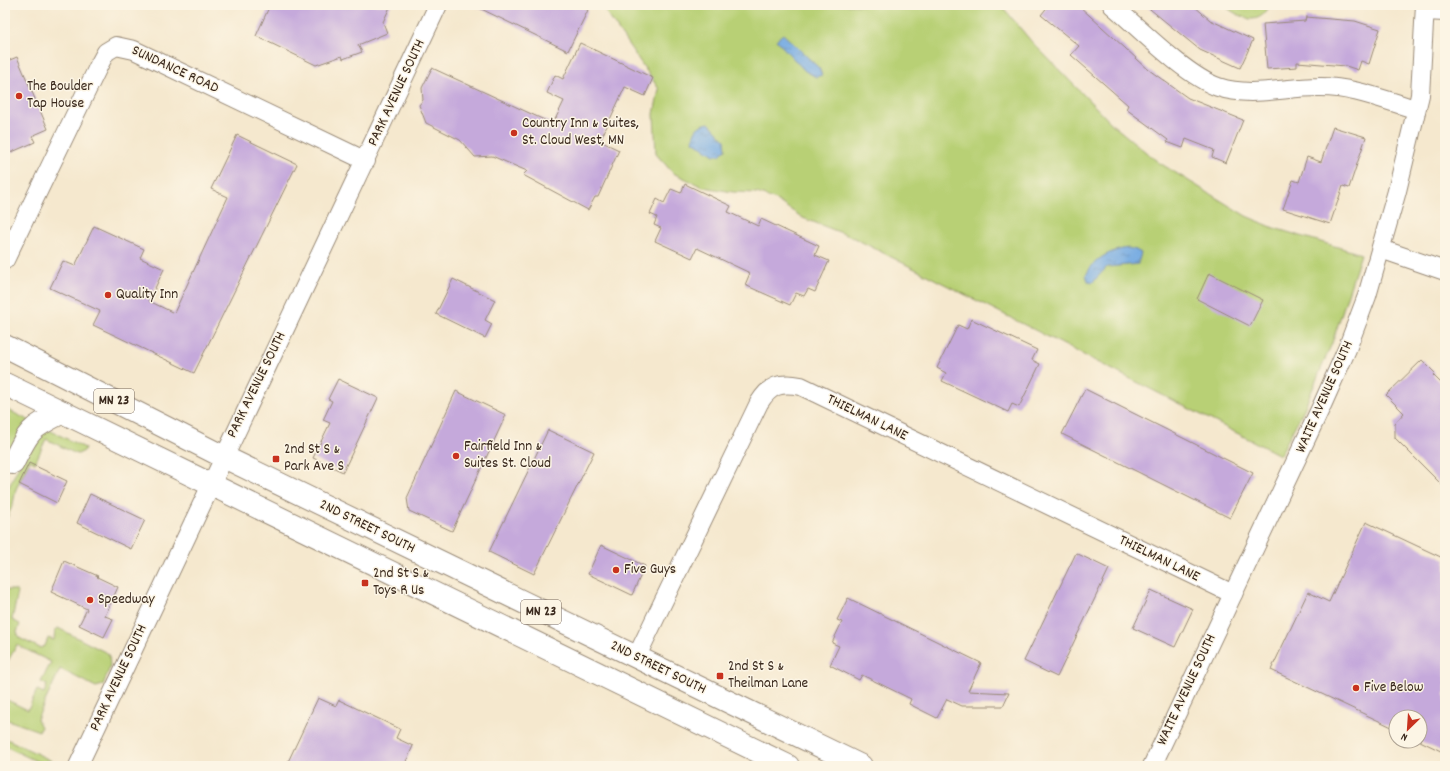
<svg xmlns="http://www.w3.org/2000/svg" width="1450" height="771" font-family="Dekko,sans-serif">
<defs>
<pattern id="water-ripples" width="26" height="14" patternUnits="userSpaceOnUse"><rect width="26" height="14" fill="#74aae2"/><path d="M2 4q2-2 4 0t4 0M15 11q2-2 4 0t4 0" fill="none" stroke="#608bb7"/></pattern>
</defs>
<rect width="100%" height="100%" fill="#fcf5e5"/>
<filter id="ink" filterUnits="userSpaceOnUse"><feTurbulence type="fractalNoise" baseFrequency=".025" numOctaves="2"/><feDisplacementMap in="SourceGraphic" scale="8" xChannelSelector="R" yChannelSelector="G"/><feConvolveMatrix kernelMatrix="1 2 1 2 8 2 1 2 1" color-interpolation-filters="sRGB"/></filter>
<filter id="wash" filterUnits="userSpaceOnUse"><feTurbulence type="fractalNoise" baseFrequency=".012" numOctaves="4" result="noise"/><feDisplacementMap in="SourceGraphic" scale="16" xChannelSelector="R" yChannelSelector="G"/><feGaussianBlur stdDeviation="0.9" result="paint"/><feColorMatrix in="noise" values="0 0 0 0 0 0 0 0 0 0 0 0 0 0 0 0 0 1.4 0 .05"/><feComposite in="paint" operator="in"/></filter>
<g filter="url(#wash)">
<rect width="100%" height="100%" fill="#f5e8ce"/>
<g fill="#b8d075" stroke="#7a7d4a">
<polygon points="601,5 1001,5 1031,41 1113,125 1158,162 1246,216 1274,228 1361,254 1332,343 1304,409 1280,455 852,237 803,218 776,200 757,193 733,192 703,187 673,173 656,154 654,114 659,89"/>
<path d="M1223 5H1269V7C1256 29 1239 16 1223 5Z"/>
<polygon points="6,409 30,421 5,467"/>
<polygon points="43,427 85,448 84,451 78,454 74,453 46,439 35,463 30,460 16,489 13,504 5,522 5,495 35,432"/>
<polygon points="5,590 14,590 18,592 12,620 20,624 17,632 19,638 40,648 45,646 48,638 54,640 55,630 58,628 109,654 110,667 103,685 96,687 60,669 37,719 41,727 39,731 5,719 5,699 28,710 37,690 44,693 47,685 41,682 51,662 17,645 5,666"/>
<polygon points="5,738 56,763 59,766 46,766 5,746"/>
</g>
<g fill="url(#water-ripples)" stroke="#586a80">
<polygon points="783,34 819,68 822,75 816,77 805,71 776,40"/>
<path d="M709 123 725 140 726 149 720 155H714L693 141C694 129 698 125 709 123Z"/>
<path d="M1128 248 1136 250 1141 253 1138 264 1107 267 1092 283 1088 281 1086 275C1095 258 1109 251 1128 248Z"/>
</g>
<g id="blocks">
<g fill="#c5a9db">
<polygon points="270,5 391,5 383,22 387,33 358,45 362,52 343,59 342,56 316,65 256,36"/>
<polygon points="473,5 577,5 588,10 568,51"/>
<polygon points="1049,5 1078,5 1149,70 1188,98 1243,120 1226,163 1212,157 1214,150 1186,139 1183,148 1167,142 1168,140 1126,109 1128,105 1071,55 1079,46 1041,15"/>
<polygon points="1145,5 1193,5 1210,20 1253,40 1240,68 1200,50"/>
<polygon points="1306,17 1355,21 1380,29 1369,64 1361,61 1358,70 1346,66 1297,62 1297,67 1267,69 1263,24 1305,21"/>
<polygon points="580,43 653,78 645,96 625,87 600,141 619,150 598,197 595,197 588,210 523,175 527,171 492,156 475,157 460,140 426,123 419,105 423,100 422,88 432,68 553,124 564,101 547,93 555,75 563,79"/>
<polygon points="17,57 48,129 32,136 35,142 5,155 5,62"/>
<polygon points="1333,127 1366,137 1349,188 1343,186 1330,224 1283,209 1293,180 1299,182 1307,157 1321,162"/>
<polygon points="237,135 297,164 194,373 93,325 100,311 50,288 63,261 75,266 94,226 144,249 140,258 164,269 149,301 174,313 228,197 211,189"/>
<polygon points="685,184 731,206 728,212 758,226 761,219 819,246 815,255 829,261 815,292 808,289 804,296 796,293 790,305 745,285 750,273 697,248 692,258 655,241 661,228 654,225 657,217 650,214 657,199 664,203 671,189 681,193"/>
<polygon points="1209,273 1263,300 1250,326 1197,299"/>
<polygon points="453,279 495,300 485,320 492,324 485,338 436,314"/>
<polygon points="971,319 1037,350 1032,360 1040,364 1019,407 1012,404 1008,412 942,381 946,373 937,368 958,325 967,329"/>
<polygon points="1422,360 1435,373 1433,375 1445,387 1445,488 1395,438 1395,423 1404,413 1386,395"/>
<polygon points="338,379 378,398 343,472 313,458 330,423 323,420 332,401 328,399"/>
<polygon points="1085,389 1253,473 1230,518 1062,434"/>
<polygon points="456,391 506,415 452,531 409,511 407,498"/>
<polygon points="548,430 594,452 534,574 489,552"/>
<polygon points="29,463 67,481 57,503 19,484"/>
<polygon points="90,494 145,520 131,549 77,523"/>
<polygon points="1366,522 1445,559 1445,753 1420,741 1420,717 1396,717 1396,729 1271,670 1308,592 1329,602"/>
<polygon points="601,545 645,566 632,595 588,574"/>
<polygon points="1076,553 1109,569 1057,677 1024,661"/>
<polygon points="64,561 98,576 97,577 118,587 105,616 113,619 104,637 79,625 87,609 51,592"/>
<polygon points="1151,590 1193,609 1175,647 1133,628"/>
<polygon points="848,598 981,663 968,691 1009,693 1003,706 962,706 947,699 937,718 909,704 911,699 862,675 859,680 830,665 839,646 832,643 842,622 837,620"/>
<polygon points="318,698 336,706 339,700 400,729 396,738 413,746 404,766 286,766"/>
</g>
</g>
</g>
<g filter="url(#ink)">
<use href="#blocks" fill-opacity="0" stroke="#988976" stroke-width="1"/>
<g fill="none" stroke-linecap="round" stroke-linejoin="round">
<g stroke="#988976" stroke-width="20">
<g id="minor">
<path d="M1112 5C1139 28 1186 76 1218 87 1251 98 1284 87 1318 87 1351 86 1384 100 1415 109"/>
<polyline points="1425,11 1445,12"/>
<polyline points="1381,249 1445,271"/>
<polyline points="5,260 99,65 106,52 116,46 134,50 366,161"/>
<path d="M636 658 759 403C770 385 780 382 801 386L1233 594"/>
<path d="M78 766C196 511 319 259 438 5"/>
<polyline points="1152,766 1323,403 1347,349 1367,296 1397,191 1420,95 1425,5"/>
</g>
</g>
<g stroke="#988976" stroke-width="24">
<g id="highway">
<polyline points="5,346 222,456 861,766"/>
<polyline points="5,384 788,766"/>
<path d="M13 463C29 430 30 428 63 412"/>
</g>
</g>
<use href="#minor" stroke="#fff" stroke-width="18"/>
<use href="#highway" stroke="#fff" stroke-width="22"/>
</g>
</g>
<g fill="#c8321e" stroke="#fcf5e5" stroke-width="1.5">
<circle cx="19" cy="96" r="4"/>
<circle cx="514" cy="133" r="4"/>
<circle cx="108" cy="295" r="4"/>
<circle cx="456" cy="456" r="4"/>
<rect x="272" y="455" width="8" height="8" rx="2"/>
<circle cx="616" cy="570" r="4"/>
<rect x="361" y="579" width="8" height="8" rx="2"/>
<circle cx="90" cy="600" r="4"/>
<rect x="716" y="672" width="8" height="8" rx="2"/>
<circle cx="1356" cy="688" r="4"/>
</g>
<g text-anchor="middle" dominant-baseline="central" stroke-width="3" stroke-linejoin="round" paint-order="stroke">
<g fill="#fcf5e5" stroke="#75675a" stroke-width="1">
<rect x="94" y="389" width="40" height="24" rx="3"/>
<rect x="521" y="600" width="40" height="24" rx="3"/>
</g>
<g font-size="14" font-weight="bold" fill="#3b2a1e">
<text x="114" y="401">MN 23</text>
<text x="541" y="612">MN 23</text>
</g>
<g font-size="15" fill="#3b2a1e" stroke="#fcf5e5">
<text transform="translate(175 70) rotate(25)">SUNDANCE ROAD</text>
<text transform="translate(397 93) rotate(-65)">PARK AVENUE SOUTH</text>
<text transform="translate(257 385) rotate(-64)">PARK AVENUE SOUTH</text>
<text transform="translate(1325 397) rotate(-66)">WAITE AVENUE SOUTH</text>
<text transform="translate(867 418) rotate(26)">THIELMAN LANE</text>
<text transform="translate(367 527) rotate(26)">2ND STREET SOUTH</text>
<text transform="translate(1159 559) rotate(26)">THIELMAN LANE</text>
<text transform="translate(658 668) rotate(26)">2ND STREET SOUTH</text>
<text transform="translate(119 678) rotate(-65)">PARK AVENUE SOUTH</text>
<text transform="translate(1187 690) rotate(-65)">WAITE AVENUE SOUTH</text>
</g>
<g font-size="15" fill="#3b2a1e" stroke="#fcf5e5" text-anchor="start">
<text x="27" y="87">The Boulder<tspan x="27" dy="17">Tap House</tspan></text>
<text x="522" y="124">Country Inn &amp; Suites,<tspan x="522" dy="17">St. Cloud West, MN</tspan></text>
<text x="116" y="295">Quality Inn</text>
<text x="464" y="447">Fairfield Inn &amp;<tspan x="464" dy="17">Suites St. Cloud</tspan></text>
<text x="284" y="450">2nd St S &amp;<tspan x="284" dy="17">Park Ave S</tspan></text>
<text x="624" y="570">Five Guys</text>
<text x="373" y="574">2nd St S &amp;<tspan x="373" dy="17">Toys R Us</tspan></text>
<text x="98" y="600">Speedway</text>
<text x="728" y="667">2nd St S &amp;<tspan x="728" dy="17">Theilman Lane</tspan></text>
<text x="1364" y="688">Five Below</text>
</g>
</g>
<rect width="1450" height="771" fill="none" stroke="#fcf5e5" stroke-width="20"/>
<g transform="translate(1408 729) rotate(205)"><circle r="19" fill="#fcf5e5" stroke="#afa495"/>
<path d="M0-3L7 15L0 10L-7 15Z" fill="#c8321e"/>
<text y="-6" font-size="11" font-weight="bold" text-anchor="middle" fill="#3b2a1e">N</text>
</g>
</svg>
